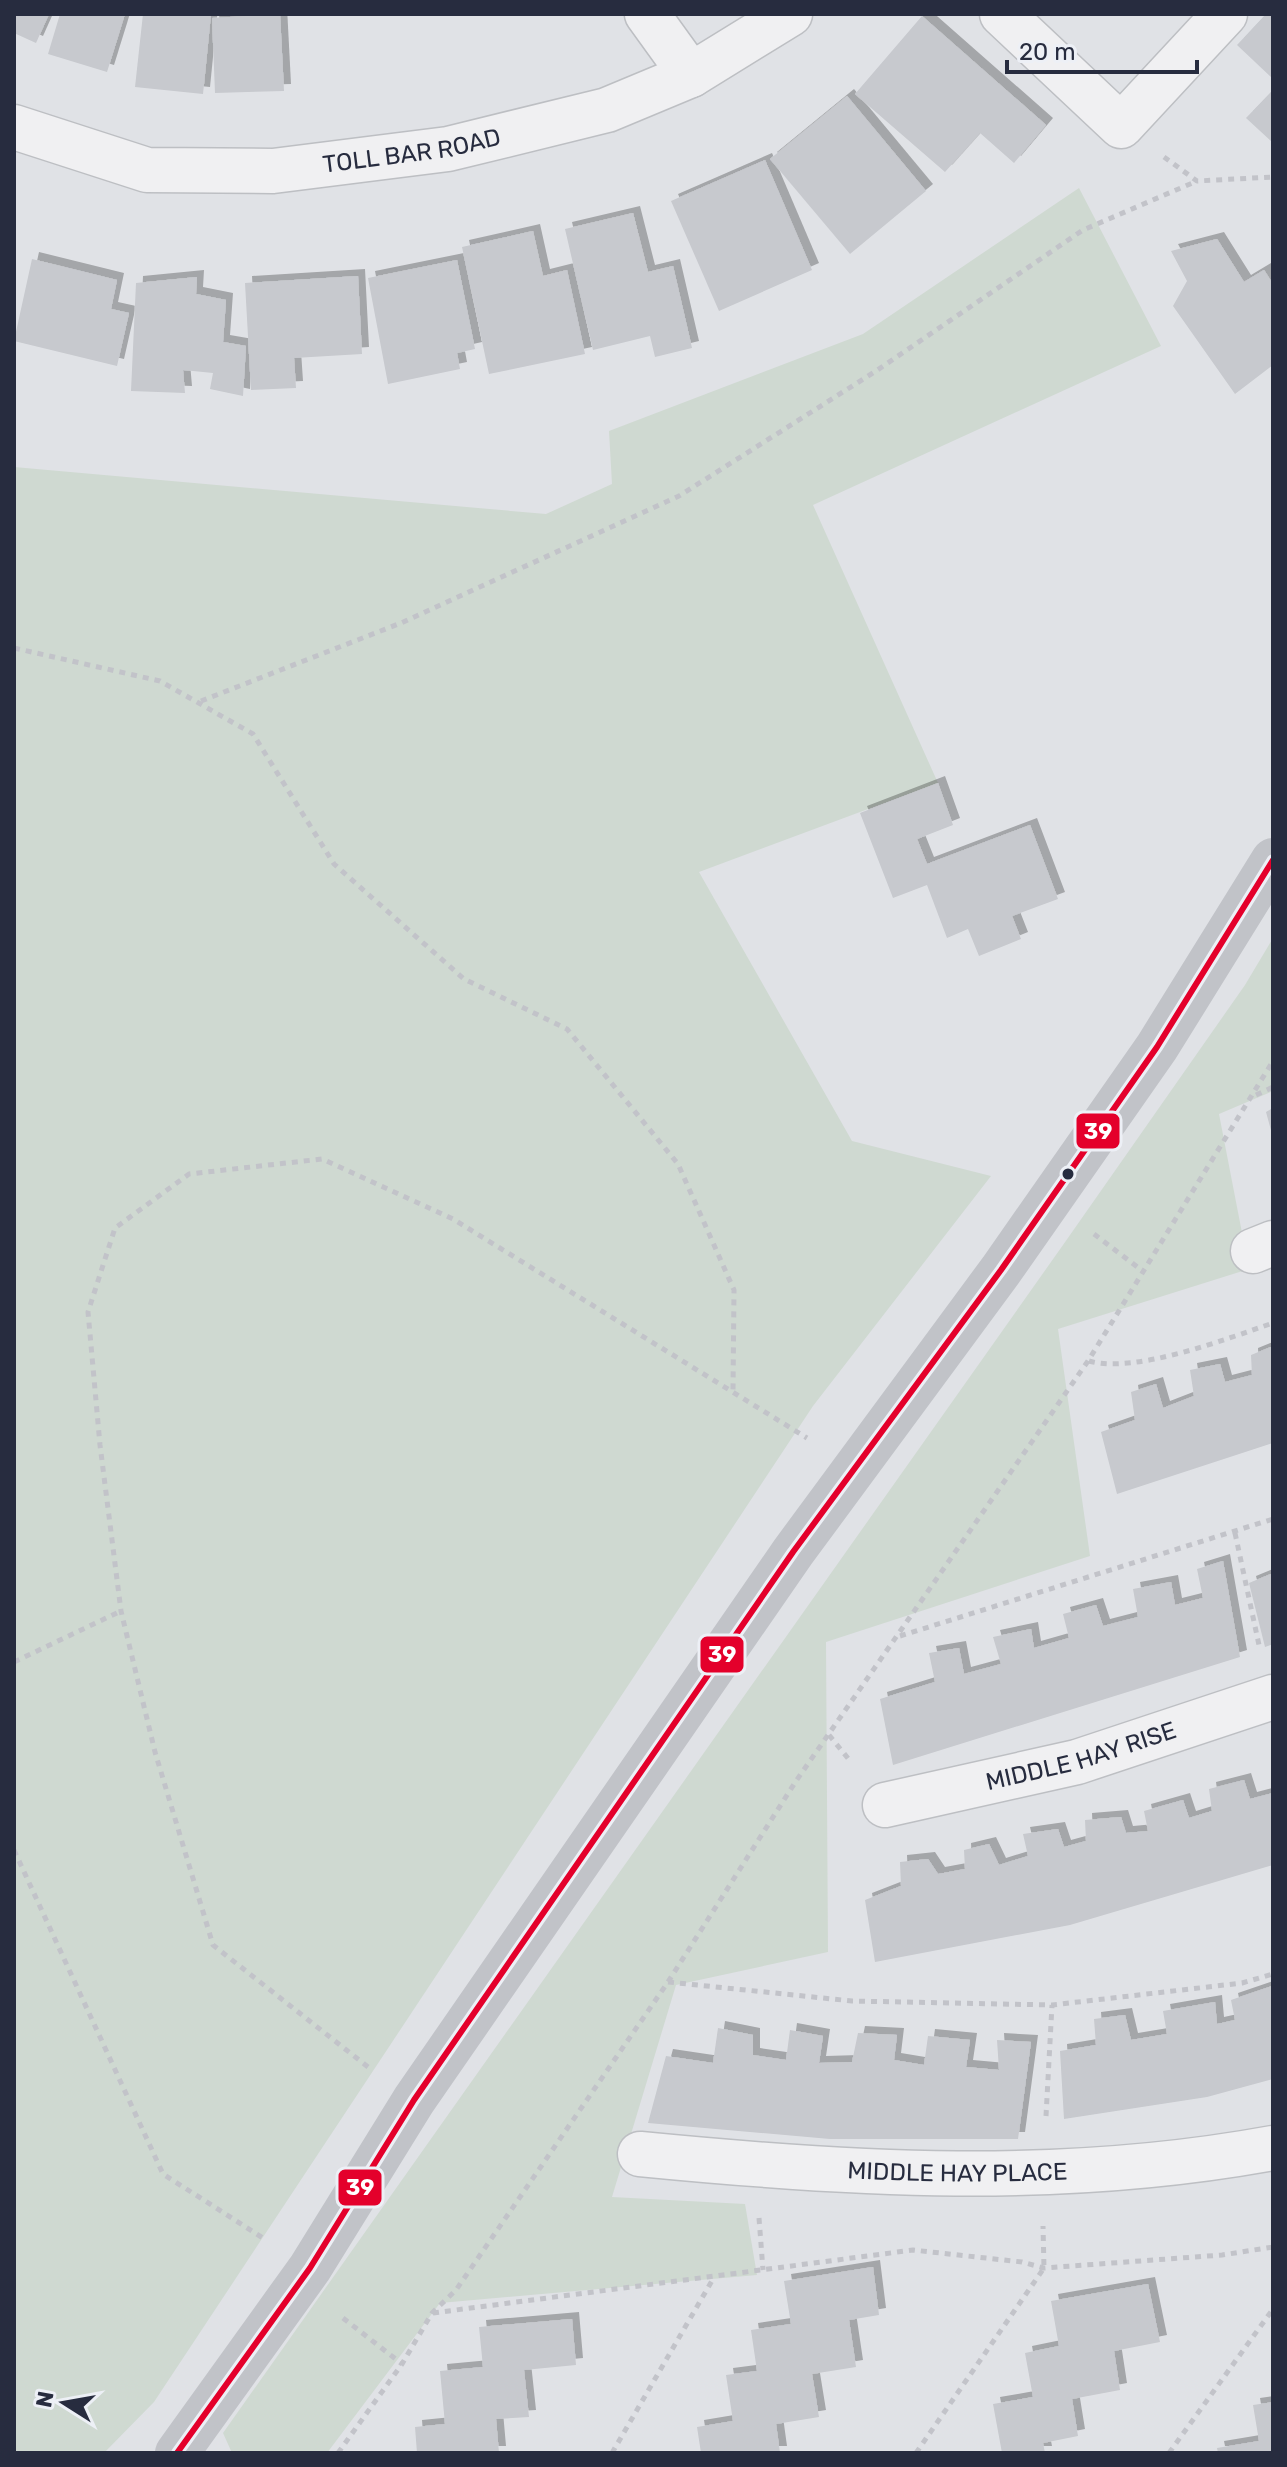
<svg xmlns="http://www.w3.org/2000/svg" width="1287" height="2467" font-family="Rubik,sans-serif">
<defs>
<filter id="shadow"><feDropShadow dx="7" dy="-7" stdDeviation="0" flood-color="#0004"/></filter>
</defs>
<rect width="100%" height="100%" fill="#e0e2e6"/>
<g fill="#cfd9d1">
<polygon points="1079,188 1161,346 813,505 938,783 699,872 852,1141 991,1176 813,1406 154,2402 104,2453 14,2453 14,467 546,514 612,484 609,431 863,334"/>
<polygon points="1273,938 1273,1091 1219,1114 1249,1269 1058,1329 1090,1556 826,1642 828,1952 676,1985 612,2197 745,2204 757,2275 440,2303 327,2453 232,2453 223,2433 1063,1245 1245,985"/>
</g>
<g fill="#c7c9ce" filter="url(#shadow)">
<polygon points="14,14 49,14 36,43 14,33"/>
<polygon points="60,14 125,14 107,72 48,54"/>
<polygon points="143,14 211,14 203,94 135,87"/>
<polygon points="280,14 284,91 215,93 212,18"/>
<polygon points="1266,14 1273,14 1273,79 1237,45"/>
<polygon points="922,16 1046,125 1014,163 980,133 945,172 855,94"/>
<polygon points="1273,90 1273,143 1246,118"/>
<polygon points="847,96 926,191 850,254 770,159"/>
<polygon points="765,160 812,270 719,311 671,201"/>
<polygon points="633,213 648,272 673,266 692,348 655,357 650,336 593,350 565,229"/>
<polygon points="533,231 543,276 567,270 585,354 489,374 462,247"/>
<polygon points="1217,239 1244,282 1264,270 1273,284 1273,365 1235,394 1173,306 1187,281 1171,251"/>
<polygon points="32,259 117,280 111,309 129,313 117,366 14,341"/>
<polygon points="457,260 475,349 457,353 460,369 388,384 368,278"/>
<polygon points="358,276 362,354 294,358 296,388 251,390 245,283"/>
<polygon points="197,277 196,294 226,300 223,342 246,346 243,396 210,389 213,373 183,370 185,393 131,391 136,283"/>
<polygon points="938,783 953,825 917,839 927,864 1030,825 1058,899 1012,916 1021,939 979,956 968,929 947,938 927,885 893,898 860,813"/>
<polygon points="1273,1108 1273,1134 1272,1134 1266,1112"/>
<polygon points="1273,1346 1273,1443 1117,1494 1101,1432 1135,1420 1131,1392 1156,1384 1163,1408 1194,1396 1190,1370 1220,1364 1225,1382 1252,1375 1251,1355"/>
<polygon points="1223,1561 1240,1657 893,1765 880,1699 935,1682 929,1653 959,1648 964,1674 1001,1664 993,1637 1031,1629 1034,1648 1069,1638 1063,1614 1096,1605 1103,1626 1138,1617 1133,1589 1171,1582 1175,1605 1203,1598 1197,1569"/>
<polygon points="1273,1573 1273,1644 1265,1647 1249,1583"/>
<polygon points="1244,1780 1250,1799 1273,1793 1273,1865 1070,1925 875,1962 865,1900 901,1886 900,1862 928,1859 938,1874 965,1869 964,1850 989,1844 999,1865 1028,1856 1023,1834 1058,1829 1064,1847 1086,1841 1085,1820 1121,1817 1126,1833 1148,1831 1144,1811 1183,1800 1189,1818 1212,1811 1209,1789"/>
<polygon points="1272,1986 1273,2079 1207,2097 1064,2119 1060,2051 1096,2045 1094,2019 1125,2015 1131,2040 1167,2034 1163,2011 1215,2002 1217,2024 1235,2020 1231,2000"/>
<polygon points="718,2028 753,2035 753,2055 786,2060 790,2030 823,2036 819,2063 852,2062 858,2033 897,2035 894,2060 924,2065 928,2036 970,2040 966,2067 999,2070 997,2040 1031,2042 1018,2139 830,2139 648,2123 666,2056 713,2063"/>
<polygon points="873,2267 879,2315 849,2320 856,2367 812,2374 819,2417 776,2424 780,2453 701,2453 697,2427 733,2421 726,2375 757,2371 751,2330 791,2324 784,2281"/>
<polygon points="1148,2284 1160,2342 1114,2351 1120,2390 1072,2399 1078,2436 1043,2443 1045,2453 1002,2453 993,2404 1033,2397 1025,2353 1059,2346 1051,2301"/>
<polygon points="572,2319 576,2365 524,2370 529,2417 496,2419 499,2453 417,2453 415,2427 445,2424 440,2371 483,2367 479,2327"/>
<polygon points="1273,2402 1273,2453 1218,2453 1217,2448 1259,2441 1253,2405"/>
</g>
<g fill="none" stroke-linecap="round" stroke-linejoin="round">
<g stroke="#bdbfc3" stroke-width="47">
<g id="street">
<polyline points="647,14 691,75"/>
<polyline points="1002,14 1121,126 1225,14"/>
<path id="s1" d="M14 127 147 170 273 171 448 149 607 110 691 75 790 14"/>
<polyline points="1253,1251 1273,1243"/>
<path id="s2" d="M885 1805 1077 1762 1273 1697"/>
<path id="s3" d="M640 2154C854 2175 1060 2187 1273 2148"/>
</g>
</g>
<g stroke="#c2c3c9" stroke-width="5" stroke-dasharray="6 6" stroke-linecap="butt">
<polyline points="1164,157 1197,181 1273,177"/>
<polyline points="14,648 160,681 253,734 334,864 464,979 567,1029 678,1164 734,1290 733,1391"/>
<polyline points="201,701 401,623 679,496 876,371 1083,230 1197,181"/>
<polyline points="1256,1095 1273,1087"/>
<polyline points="1094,1234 1144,1272"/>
<path d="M1089 1361C1135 1374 1226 1339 1273 1323"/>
<polyline points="1235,1533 1259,1645"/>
<polyline points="900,1636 1273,1519"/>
<polyline points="14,1662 121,1611"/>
<polyline points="829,1735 851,1762"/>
<polyline points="14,1850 163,2174 263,2238"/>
<polyline points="668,1982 852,2001 1052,2005 1242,1983 1273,1974"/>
<polyline points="368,2067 213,1945 155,1752 121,1611 100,1445 88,1312 115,1228 189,1174 322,1159 453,1219 807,1438"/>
<polyline points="1046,2116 1052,2005"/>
<polyline points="759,2218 763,2270"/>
<polyline points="433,2313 913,2250 1022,2262 1044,2268 1222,2255 1273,2247"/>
<polyline points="343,2318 402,2364"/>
<polyline points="338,2453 402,2364 432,2313 456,2290 668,1982 796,1781 1088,1361 1273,1061"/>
<polyline points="612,2453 713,2279"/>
<polyline points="916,2453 1044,2268 1043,2226"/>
<polyline points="1169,2453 1273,2309"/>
</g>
<use href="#street" stroke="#f0f0f2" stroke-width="44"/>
<polyline stroke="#c1c3c8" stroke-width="44" points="177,2453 310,2268 414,2100 793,1552 1001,1270 1157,1047 1273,860"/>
<g stroke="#edf0f6" stroke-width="12">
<polyline id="bus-1" points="177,2453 310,2268 414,2100 793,1552 1001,1270 1157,1047 1273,860"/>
</g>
<use href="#bus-1" stroke="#e4002b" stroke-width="6"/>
</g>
<circle fill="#272c3f" stroke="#edf0f6" stroke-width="3" cx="1068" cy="1174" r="7"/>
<g text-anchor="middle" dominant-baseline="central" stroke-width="7" stroke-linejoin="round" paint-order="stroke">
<g font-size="24" fill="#272c3f" stroke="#edf0f6">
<text stroke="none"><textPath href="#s1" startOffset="406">TOLL BAR ROAD</textPath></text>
<text stroke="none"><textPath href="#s2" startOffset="202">MIDDLE HAY RISE</textPath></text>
<text stroke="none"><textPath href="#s3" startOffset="318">MIDDLE HAY PLACE</textPath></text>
</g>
</g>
<g stroke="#edf0f6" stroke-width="3">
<rect x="1075" y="1112" width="46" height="38" rx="8" fill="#e4002b"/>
<rect x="699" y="1635" width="46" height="39" rx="8" fill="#e4002b"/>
<rect x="337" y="2168" width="46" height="39" rx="8" fill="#e4002b"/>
</g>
<g font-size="22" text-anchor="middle" font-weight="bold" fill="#fff">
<text x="1098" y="1139">39</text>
<text x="722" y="1662">39</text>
<text x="360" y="2195">39</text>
</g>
<rect width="1287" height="2467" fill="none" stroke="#272c3f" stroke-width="32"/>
<g transform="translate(64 2403) rotate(281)" stroke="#edf0f6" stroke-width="6" paint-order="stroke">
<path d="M0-6L14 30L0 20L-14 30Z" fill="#272c3f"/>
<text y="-12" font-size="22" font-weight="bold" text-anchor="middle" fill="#272c3f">N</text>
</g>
<path d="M1007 60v12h190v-12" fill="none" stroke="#272c3f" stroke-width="4"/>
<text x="1019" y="60" font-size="24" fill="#272c3f" stroke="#edf0f6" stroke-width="6" paint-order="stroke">20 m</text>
</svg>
